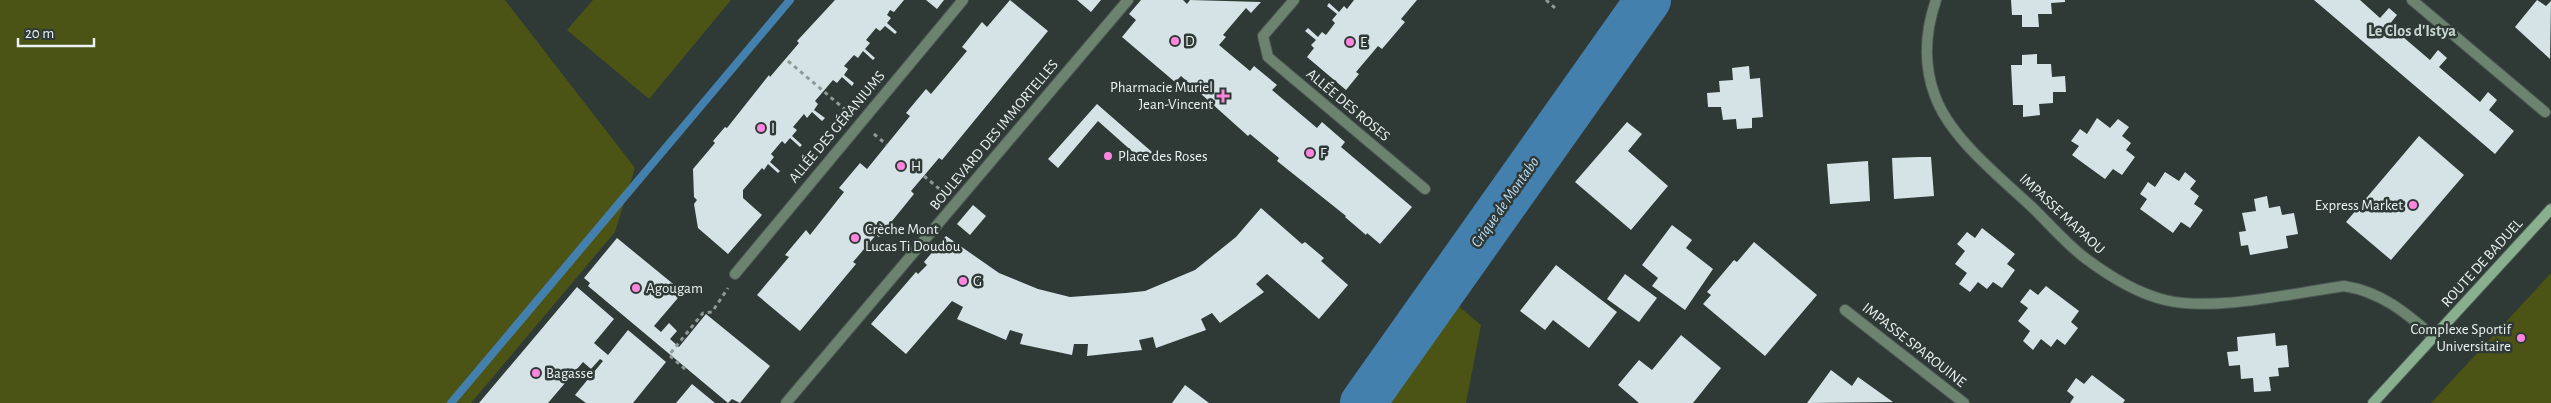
<svg xmlns="http://www.w3.org/2000/svg" width="2551" height="403" font-family="'Alegreya Sans',sans-serif">
<rect width="100%" height="100%" fill="#2f3a37"/>
<g fill="#4b5415">
<polygon points="0,0 505,0 635,168 615,232 471,403 0,403"/>
<polygon points="593,0 731,0 649,99 567,30"/>
<polygon points="2551,273 2551,403 2431,403"/>
<polygon points="1457,305 1481,325 1466,403 1388,403"/>
</g>
<g fill="none" stroke-linecap="round" stroke-linejoin="round">
<polyline stroke="#4480ae" stroke-width="8" points="451,403 790,0"/>
<polyline stroke="#4480ae" stroke-width="46" points="1363,403 1648,0"/>
</g>
<g fill="#d5e3e6">
<polygon points="835,0 904,0 894,12 890,10 887,15 891,18 887,23 897,32 895,34 885,26 880,31 876,28 866,40 870,43 865,49 875,58 873,60 863,51 858,58 854,55 844,66 848,69 844,75 854,83 852,86 842,77 837,83 833,80 815,101 818,104 814,110 825,118 822,121 812,112 807,118 804,114 793,127 797,130 792,136 802,145 800,147 790,138 785,144 782,141 771,154 774,157 770,162 780,171 778,173 768,164 764,170 762,168 743,190 743,198 762,215 728,254 698,228 694,204 697,200 694,197 693,169 715,143 713,141 725,127 727,128 769,75 770,77 799,43 797,41"/>
<polygon points="926,0 944,0 937,9"/>
<polygon points="1010,0 1048,31 942,160 939,158 911,191 914,194 879,237 876,235 853,262 856,264 800,331 757,295 789,257 785,255 806,230 810,235 844,192 839,188 860,163 867,169 910,116 906,113 926,89 931,94 967,51 962,47 982,22 987,27"/>
<polygon points="1077,0 1101,0 1091,12"/>
<polygon points="1141,0 1183,0 1187,4 1190,0 1261,2 1251,13 1246,8 1223,35 1226,37 1219,45 1250,71 1254,66 1277,85 1272,90 1317,128 1322,122 1345,142 1341,147 1412,207 1380,244 1367,233 1366,235 1345,217 1346,216 1277,161 1279,158 1250,134 1248,136 1181,76 1175,82 1122,37 1136,20 1129,14"/>
<polygon points="1354,0 1417,0 1401,19 1405,22 1382,49 1378,46 1356,72 1359,74 1346,90 1307,57 1314,48 1311,45 1316,40 1305,31 1308,28 1318,37 1322,32 1326,35 1335,23 1332,20 1337,14 1327,6 1329,3 1339,12 1344,6 1347,9"/>
<polygon points="2011,0 2065,0 2065,2 2051,3 2052,14 2038,14 2039,27 2022,27 2022,15 2012,15"/>
<polygon points="2314,0 2360,0 2380,18 2389,8 2397,15 2389,25 2430,60 2438,50 2447,58 2439,67 2480,102 2488,92 2497,100 2489,110 2514,131 2495,154"/>
<polygon points="2537,0 2546,6 2551,1 2550,59 2515,27"/>
<polygon points="2037,54 2037,64 2051,64 2052,77 2065,76 2066,92 2053,92 2053,103 2039,104 2040,115 2023,117 2023,105 2013,105 2011,65 2022,65 2022,55"/>
<polygon points="1749,66 1750,79 1760,78 1763,117 1752,118 1752,128 1737,129 1736,119 1723,120 1721,107 1708,107 1707,93 1720,92 1719,81 1733,80 1732,68"/>
<polygon points="1097,104 1152,152 1143,161 1098,121 1058,168 1048,159"/>
<polygon points="2097,118 2110,128 2118,119 2129,127 2122,136 2131,143 2126,150 2135,157 2122,175 2113,169 2105,179 2072,155 2079,146 2071,141 2080,129 2087,134"/>
<polygon points="1627,122 1642,134 1628,151 1668,186 1631,230 1575,182"/>
<polygon points="2419,136 2464,175 2391,260 2346,222"/>
<polygon points="1919,157 1931,157 1934,196 1894,199 1892,158"/>
<polygon points="1868,161 1870,201 1830,204 1827,164"/>
<polygon points="2165,172 2179,181 2185,172 2196,181 2190,189 2199,196 2194,204 2203,210 2190,228 2181,222 2173,233 2140,209 2147,199 2140,194 2148,182 2155,187"/>
<polygon points="2267,196 2269,208 2280,206 2282,215 2294,213 2298,234 2286,236 2288,248 2250,255 2248,245 2241,246 2239,232 2246,231 2242,213 2256,211 2254,199"/>
<polygon points="973,205 986,216 970,235 957,224"/>
<polygon points="1261,208 1302,244 1305,242 1324,258 1321,261 1348,285 1319,319 1267,274 1256,284 1264,292 1220,323 1212,313 1201,319 1206,330 1156,348 1153,337 1139,340 1142,350 1087,356 1088,344 1074,344 1072,355 1020,344 1023,334 1010,330 1006,340 957,319 963,307 952,301 906,354 871,324 916,272 918,274 927,265 924,262 946,236 999,273 1038,289 1070,297 1126,293 1145,291 1195,270 1236,237"/>
<polygon points="1672,225 1692,240 1686,248 1713,269 1685,310 1652,286 1658,278 1642,265"/>
<polygon points="1982,228 2015,254 2007,264 2015,270 2002,288 1993,282 1987,289 1978,282 1970,292 1959,284 1967,273 1955,264 1965,251 1957,244 1967,232 1975,238"/>
<polygon points="617,238 683,292 654,326 661,332 669,323 677,331 670,339 679,347 706,314 770,366 740,403 732,399 728,403 588,286 590,283 584,278"/>
<polygon points="1754,242 1817,295 1765,356 1703,304 1711,295 1707,292 1734,260 1737,262"/>
<polygon points="1556,265 1617,312 1589,348 1553,320 1545,330 1520,311"/>
<polygon points="1625,274 1657,298 1639,322 1607,299"/>
<polygon points="2046,286 2079,311 2071,322 2078,328 2065,345 2057,339 2051,347 2041,339 2033,350 2023,341 2030,331 2018,321 2028,308 2020,302 2030,289 2038,295"/>
<polygon points="577,287 614,319 594,343 608,355 628,330 666,362 633,403 586,403 575,395 603,361 600,359 591,369 583,362 548,403 479,403"/>
<polygon points="2275,333 2276,346 2287,345 2289,367 2278,368 2279,376 2269,377 2271,391 2254,392 2253,378 2241,379 2240,365 2229,366 2227,352 2238,351 2237,337"/>
<polygon points="1681,335 1721,368 1693,403 1639,403 1618,385 1639,360 1652,370"/>
<polygon points="1831,370 1852,386 1858,377 1893,402 1807,403"/>
<polygon points="2092,375 2125,400 2123,403 2070,403 2074,397 2067,391 2076,378 2084,384"/>
<polygon points="692,384 715,403 676,403"/>
<polygon points="1185,385 1209,403 1172,403"/>
</g>
<g fill="none" stroke-linecap="round" stroke-linejoin="round">
<g stroke="#4d5755" stroke-width="12">
<g id="lane">
<polyline points="2412,0 2545,112"/>
<polyline points="1845,310 1964,403"/>
</g>
</g>
<g stroke="#4d5755" stroke-width="12">
<g id="street">
<polyline points="1294,0 1263,36 1268,57 1425,189"/>
<path d="M1936 0C1925 32 1923 64 1935 96 1951 140 2003 179 2036 211 2052 227 2068 245 2085 258 2109 276 2136 293 2165 300 2213 312 2294 293 2344 286 2382 292 2406 313 2434 337"/>
<polyline points="735,274 963,0"/>
<polyline points="786,403 1128,0"/>
</g>
</g>
<g stroke="#4d5755" stroke-width="12">
<polyline id="secondary" points="2373,403 2551,209"/>
</g>
<g stroke="#909997" stroke-width="3" stroke-dasharray="4 4" stroke-linecap="butt">
<polyline points="1546,0 1555,8"/>
<polyline points="788,61 848,112"/>
<polyline points="874,134 887,145"/>
<polyline points="924,176 943,192"/>
<polyline points="685,369 669,355 703,313 712,312 728,288"/>
</g>
<use href="#lane" stroke="#6c846f" stroke-width="10"/>
<use href="#street" stroke="#6c846f" stroke-width="10"/>
<use href="#secondary" stroke="#88b08e" stroke-width="10"/>
</g>
<g fill="#ff85df" stroke="#2f3a37" stroke-width="2">
<circle cx="1175" cy="41" r="5"/>
<circle cx="1350" cy="42" r="5"/>
<path d="M1220.5 88.5h5v5h5v5h-5v5h-5v-5h-5v-5h5z"/>
<circle cx="761" cy="128" r="5"/>
<circle cx="1310" cy="153" r="5"/>
<circle cx="1108" cy="156" r="5"/>
<circle cx="901" cy="166" r="5"/>
<circle cx="2413" cy="205" r="5"/>
<circle cx="855" cy="238" r="5"/>
<circle cx="963" cy="281" r="5"/>
<circle cx="636" cy="288" r="5"/>
<circle cx="2521" cy="338" r="5"/>
<circle cx="536" cy="373" r="5"/>
</g>
<g text-anchor="middle" dominant-baseline="central" stroke-width="5" stroke-linejoin="round" paint-order="stroke">
<g font-size="15" fill="#ebf2f1" stroke="#2f3a37" text-anchor="start">
<text x="1185" y="41">D</text>
<text x="1360" y="42">E</text>
<text x="1213" y="87" text-anchor="end">Pharmacie Muriel<tspan x="1213" dy="17">Jean-Vincent</tspan></text>
<text x="771" y="128">I</text>
<text x="1320" y="153">F</text>
<text x="1118" y="156">Place des Roses</text>
<text x="911" y="166">H</text>
<text x="2403" y="205" text-anchor="end">Express Market</text>
<text x="865" y="229">Crèche Mont<tspan x="865" dy="17">Lucas Ti Doudou</tspan></text>
<text x="973" y="281">G</text>
<text x="646" y="288">Agougam</text>
<text x="2511" y="329" text-anchor="end">Complexe Sportif<tspan x="2511" dy="17">Universitaire</tspan></text>
<text x="546" y="373">Bagasse</text>
</g>
<g font-size="15" fill="#ebf2f1" stroke="#2f3a37">
<text transform="translate(1348 105) rotate(40)">ALLÉE DES ROSES</text>
<text transform="translate(837 127) rotate(-50)">ALLÉE DES GÉRANIUMS</text>
<text transform="translate(994 135) rotate(-50)">BOULEVARD DES IMMORTELLES</text>
<text transform="translate(2062 214) rotate(43)">IMPASSE MAPAOU</text>
<text transform="translate(2482 263) rotate(-48)">ROUTE DE BADUEL</text>
<text transform="translate(1914 345) rotate(38)">IMPASSE SPAROUINE</text>
</g>
<g font-size="16" font-weight="bold" fill="#c7d5d1" stroke="#2f3a37">
<text x="2412" y="31">Le Clos d'Istya</text>
</g>
<g font-size="16" font-style="italic" fill="#badaf4" stroke="#2f3a37">
<text transform="translate(1505 202) rotate(-55)">Crique de Montabo</text>
</g>
</g>
<path d="M18 38v8h76v-8" fill="none" stroke="#ebf2f1" stroke-width="2.5"/>
<text x="25" y="38" font-size="15" fill="#ebf2f1" stroke="#2f3a37" stroke-width="4" paint-order="stroke">20 m</text>
</svg>
